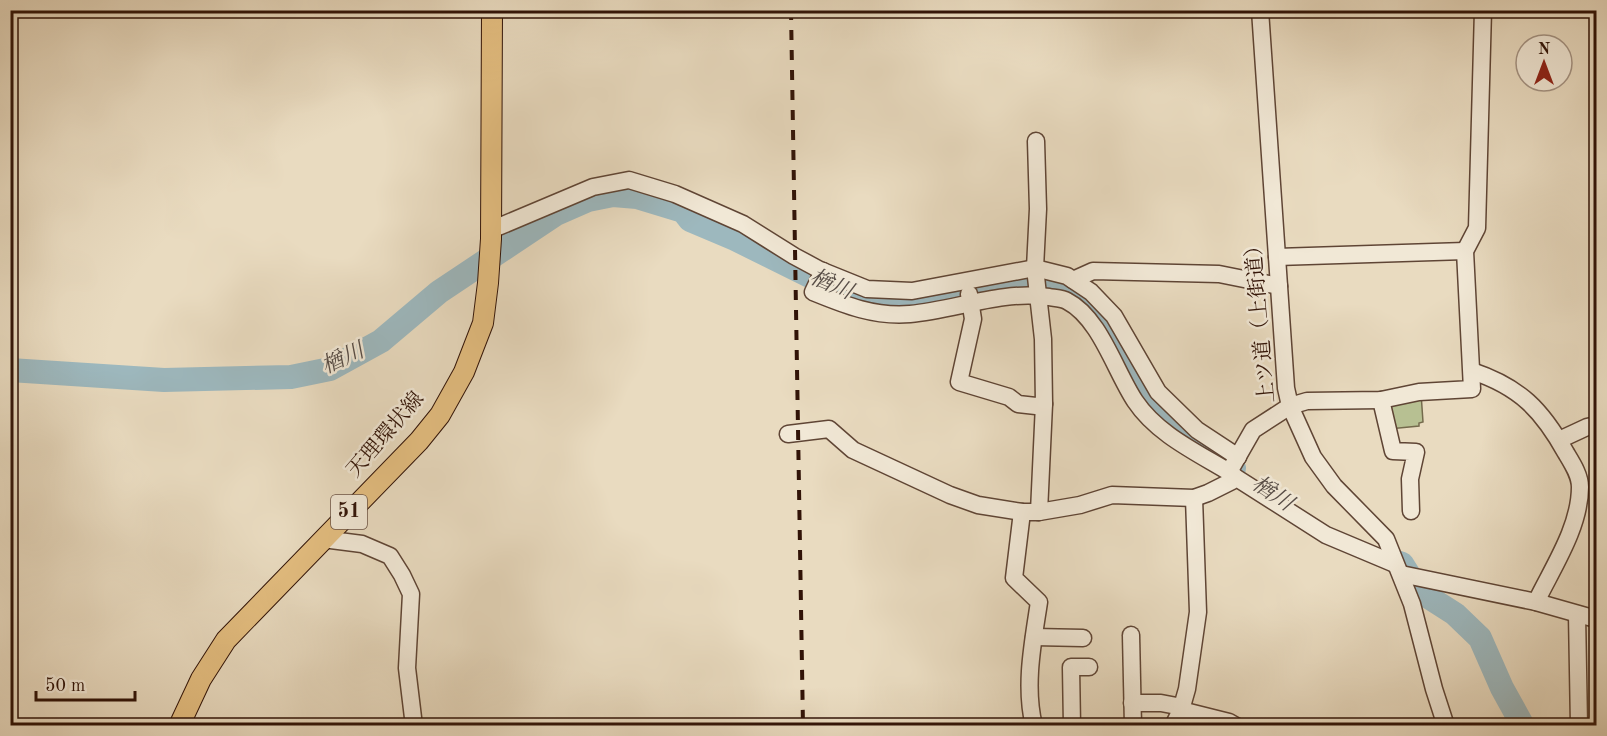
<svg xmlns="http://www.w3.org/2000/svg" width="1607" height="736" font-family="'Old Standard TT','Noto Serif JP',serif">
<rect width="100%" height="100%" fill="#e9dbc0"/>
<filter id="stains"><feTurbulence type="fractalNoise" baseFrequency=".00333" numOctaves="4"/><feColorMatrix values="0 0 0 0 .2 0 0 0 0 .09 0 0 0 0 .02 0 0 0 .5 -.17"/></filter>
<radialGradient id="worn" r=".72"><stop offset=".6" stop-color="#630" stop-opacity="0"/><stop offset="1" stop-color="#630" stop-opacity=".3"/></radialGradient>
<polygon fill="#b7c092" stroke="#746a4c" stroke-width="1.5" points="1421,393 1423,422 1419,423 1419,426 1389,429 1383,402"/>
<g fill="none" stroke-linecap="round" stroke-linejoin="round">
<g stroke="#9db8be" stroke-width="24">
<polyline points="10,370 164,380 291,377 330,369 381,341 439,292 556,214 588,200 613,195 637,197 683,211 690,220 735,239 844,293 876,302 907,303 1022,280 1056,283 1086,301 1104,323 1130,378 1149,407 1170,425 1234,468"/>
<polyline points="1396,562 1402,564 1419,591 1455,614 1480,638 1502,688 1523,726"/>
</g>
<g stroke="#5f4535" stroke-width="19">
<g id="minor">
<polyline points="1260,10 1286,388 1290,406 1313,457 1334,486 1386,539 1412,604 1434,689 1446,726"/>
<polyline points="1036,141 1038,209 1035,268 1043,339 1044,404 1039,512"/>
<polyline points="491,230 593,187 629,180 675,194 743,224 794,256 820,270 867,289 912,291 1035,268 1067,276 1091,292 1114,316 1158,392 1197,430 1238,457"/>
<polyline points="1277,257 1465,251"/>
<path d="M823 271 813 292C845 305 874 317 910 314 956 310 1001 290 1049 297 1054 298 1062 298 1067 301 1100 318 1115 371 1135 401 1157 434 1196 452 1229 472"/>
<polyline points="1073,280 1093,271 1219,274 1279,286"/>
<polyline points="969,294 973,319 959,382 1009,397 1018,404 1036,406 1044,404"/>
<path d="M1472 371C1520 387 1542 410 1566 453 1572 463 1580 475 1580 487 1580 527 1553 567 1536 602"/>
<polyline points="1381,400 1393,451 1416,452 1410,479 1411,511"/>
<polyline points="788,434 829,429 853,450 950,495 978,505 1022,512 1039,512 1080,505 1112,495 1194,498 1208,493 1232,481 1235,477 1229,472 1253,430 1290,406 1307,401 1381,400 1419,392 1472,389 1465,251 1477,228 1483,10"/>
<polyline points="1559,440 1587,427 1596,425"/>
<polyline points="1235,477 1326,535 1395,564"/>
<path d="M1022 512 1014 578 1039 602C1033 642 1024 686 1034 726"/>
<polyline points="323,539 362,544 390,556 402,575 411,594 407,668 414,726"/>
<polyline points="1401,574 1536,602 1596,619"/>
<polyline points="1577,614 1579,726"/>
<polyline points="1131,635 1133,726"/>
<polyline points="1034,637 1083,638"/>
<polyline points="1132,703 1161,703 1182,707"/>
<polyline points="1181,710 1229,722 1236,726"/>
<polyline points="1072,726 1071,667 1089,667"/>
<polyline points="1173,726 1181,710 1187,689 1198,612 1194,498"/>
</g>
</g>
<g stroke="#311307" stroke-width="22">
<polyline id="major" points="179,726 201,679 226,640 419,441 440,415 464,372 483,323 488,283 491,239 492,10"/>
</g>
<use href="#minor" stroke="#f1e8d6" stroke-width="16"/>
<use href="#major" stroke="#e4be80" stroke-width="20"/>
<polyline stroke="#311307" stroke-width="4" stroke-dasharray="10 10" stroke-linecap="butt" points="791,10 803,726"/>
</g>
<g text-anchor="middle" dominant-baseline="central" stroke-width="5" stroke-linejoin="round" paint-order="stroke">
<rect fill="#f1e8d6" stroke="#6b5345" stroke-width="1.5" x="331" y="495" width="36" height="34" rx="4.5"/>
<g font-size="20" font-weight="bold" fill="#311307">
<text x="349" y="512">51</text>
</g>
<g font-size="21" fill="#311307" stroke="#f1e8d6">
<text transform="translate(1261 319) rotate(-95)">上ツ道（上街道）</text>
<text transform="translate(386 435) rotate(-49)">天理環状線</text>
</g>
<g font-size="22" font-style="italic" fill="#574d47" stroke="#f1e8d6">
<text transform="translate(831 285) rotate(23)">楢川</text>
<text transform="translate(343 359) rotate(-25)">楢川</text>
<text transform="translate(1272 494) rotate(34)">楢川</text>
</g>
</g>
<rect width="1607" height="736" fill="none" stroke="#e9dbc0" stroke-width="36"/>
<rect x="12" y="12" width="1583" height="712" fill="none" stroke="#311307" stroke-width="3"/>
<rect x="18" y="18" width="1571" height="700" fill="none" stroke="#311307" stroke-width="1.5"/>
<g transform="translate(1544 63)"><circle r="28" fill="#f1e8d6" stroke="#a49383" stroke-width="1.5"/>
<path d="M0-4.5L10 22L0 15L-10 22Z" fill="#8f2418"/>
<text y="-9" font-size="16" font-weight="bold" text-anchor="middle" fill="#311307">N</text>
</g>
<path d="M36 691v9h99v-9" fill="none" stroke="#311307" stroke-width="3"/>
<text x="45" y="691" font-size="18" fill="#311307" stroke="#f1e8d6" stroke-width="4.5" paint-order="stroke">50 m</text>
<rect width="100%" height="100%" filter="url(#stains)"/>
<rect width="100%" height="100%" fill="url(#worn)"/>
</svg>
